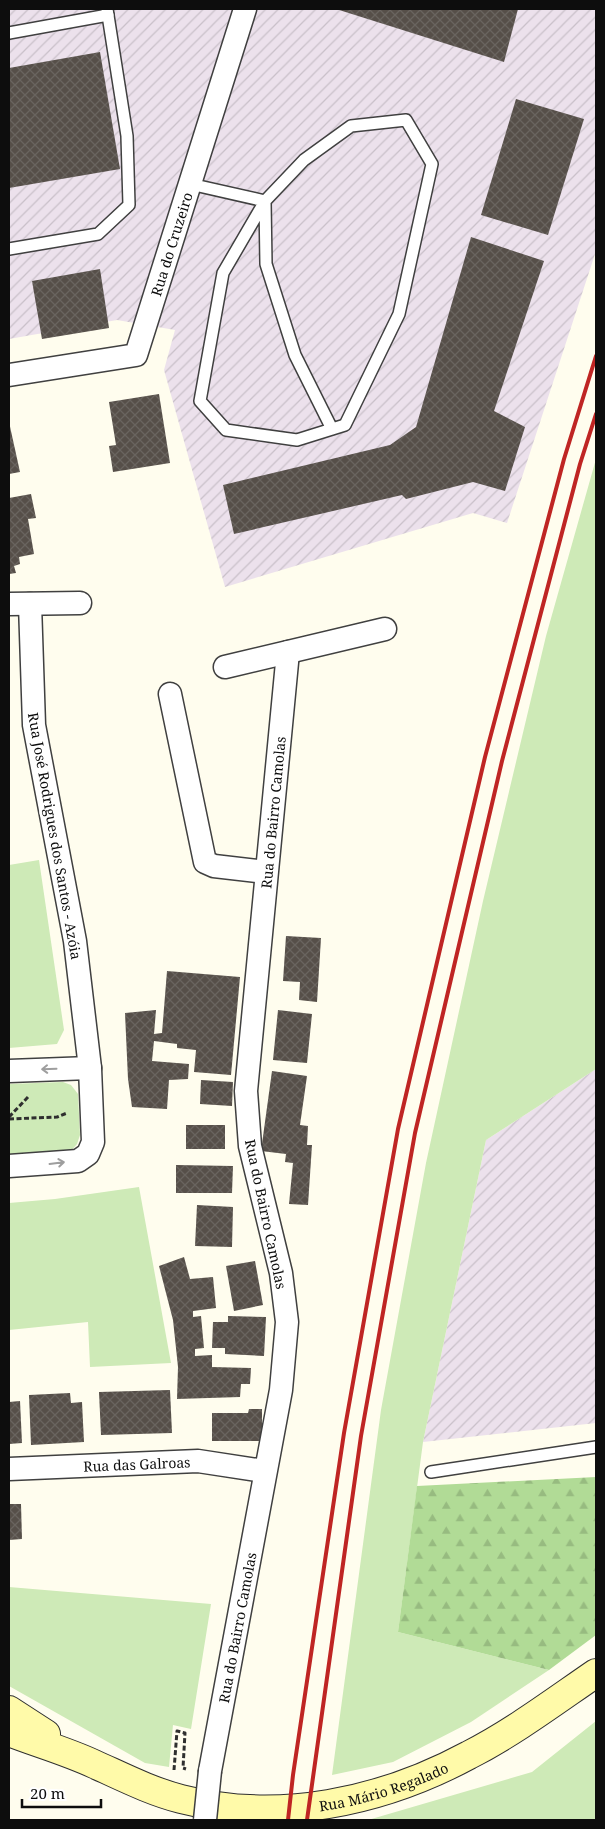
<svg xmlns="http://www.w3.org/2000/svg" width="605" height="1829" font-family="'Noto Serif',serif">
<defs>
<pattern id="industrial-furrows" width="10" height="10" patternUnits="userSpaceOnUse" patternTransform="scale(1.25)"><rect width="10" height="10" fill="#ece1ec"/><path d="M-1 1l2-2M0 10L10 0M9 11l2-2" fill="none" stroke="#c9c0c9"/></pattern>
<pattern id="forest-firs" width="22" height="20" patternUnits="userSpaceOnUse" patternTransform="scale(1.25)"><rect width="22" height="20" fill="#b1db96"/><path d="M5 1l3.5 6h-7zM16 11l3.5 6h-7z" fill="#97bb80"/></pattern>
<pattern id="building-cross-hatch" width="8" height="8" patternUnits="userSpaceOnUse" patternTransform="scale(1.25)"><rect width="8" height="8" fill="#564f49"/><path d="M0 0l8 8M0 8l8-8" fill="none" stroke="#69645f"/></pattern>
</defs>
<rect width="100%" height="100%" fill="#fffdee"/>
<g fill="url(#industrial-furrows)">
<polygon points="9,9 596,9 596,251 507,523 473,513 225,587 164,370 175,330 117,320 9,339"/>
<polygon points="596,1069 596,1423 423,1442 486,1140"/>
</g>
<g fill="#ceeab7">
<polygon points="596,459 596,1069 486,1140 423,1442 398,1632 549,1670 471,1722 393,1762 332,1775 381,1410 426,1163 483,901 546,636"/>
<polygon points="39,860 64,1030 57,1044 9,1048 9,865"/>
<polygon points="63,1082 71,1085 78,1094 80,1135 77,1144 71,1151 9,1155 9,1084"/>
<polygon points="139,1187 171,1363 90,1367 88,1322 9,1330 9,1203 55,1199"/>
<polygon points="9,1587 211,1604 191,1729 173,1725 169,1767 145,1763 9,1686"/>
<polygon points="596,1721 596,1820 368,1820 532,1772"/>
</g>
<polygon fill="url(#forest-firs)" points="596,1477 596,1635 549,1670 398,1632 417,1486"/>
<g fill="url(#building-cross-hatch)">
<polygon points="336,9 518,9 504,62"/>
<polygon points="100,52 120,169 9,188 9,68"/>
<polygon points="516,99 584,119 548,235 481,215"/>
<polygon points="471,237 544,261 494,411 525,427 505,491 473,482 406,499 402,495 234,534 223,485 390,445 416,427"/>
<polygon points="100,269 109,328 42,339 32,281"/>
<polygon points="159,394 170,463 113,472 109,446 116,445 109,402"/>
<polygon points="9,422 20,472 9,474"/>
<polygon points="31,494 36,518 28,519 34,554 19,557 20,564 14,566 16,573 9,574 9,498"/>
<polygon points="286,936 321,938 317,1002 299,1000 300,982 283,981"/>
<polygon points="167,971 240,977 231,1075 194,1072 196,1050 177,1048 177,1044 154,1041 152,1061 189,1064 188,1079 169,1080 167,1109 132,1107 128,1079 125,1013 156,1010 154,1034 162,1033"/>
<polygon points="278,1010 312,1014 307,1063 273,1060"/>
<polygon points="272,1071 307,1076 300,1125 308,1126 307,1145 312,1145 308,1205 289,1204 293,1163 285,1162 286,1154 261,1151"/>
<polygon points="201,1080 233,1082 232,1106 200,1104"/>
<rect x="186" y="1125" width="39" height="24"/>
<polygon points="176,1165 233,1166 232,1193 176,1193"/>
<polygon points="197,1205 233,1207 232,1247 195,1246"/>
<polygon points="184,1257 190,1279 213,1277 216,1308 193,1311 193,1317 201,1316 204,1348 195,1349 195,1356 212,1355 212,1367 251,1368 250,1384 241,1384 240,1397 177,1399 178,1367 173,1320 159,1266"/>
<polygon points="255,1261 263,1305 234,1311 226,1266"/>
<polygon points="228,1316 266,1317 264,1356 225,1354 225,1348 212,1348 213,1322 228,1322"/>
<polygon points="170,1390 172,1433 101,1435 99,1392"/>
<polygon points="70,1393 71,1403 82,1402 84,1442 31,1445 29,1395"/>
<polygon points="20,1401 22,1443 9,1444 9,1402"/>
<polygon points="249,1409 262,1409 262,1441 212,1441 212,1413 248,1413"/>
<polygon points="9,1504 21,1504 22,1539 9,1540"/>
</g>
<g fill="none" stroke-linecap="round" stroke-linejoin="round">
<g stroke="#404040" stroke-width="14">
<g id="lane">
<polyline points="9,33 108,15"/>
<polyline points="190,184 265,201 304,160 351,126 406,120 432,164 399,314 345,425 297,440 226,430 200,401 223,273 265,201 266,264 295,355 332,429"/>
<polyline points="9,249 98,234 129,205 127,136 107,9"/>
<polyline points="431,1472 596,1447"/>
</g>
</g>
<g stroke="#404040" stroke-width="25">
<g id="street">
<path id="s1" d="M9 375 136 355 245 9"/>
<polyline points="9,604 80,603"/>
<polyline points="225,667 385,629"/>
<polyline points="170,694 205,862 214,866 266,872"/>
<polyline points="9,1071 90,1068"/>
<polyline points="9,1166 78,1161 88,1154 93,1142 90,1068 75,941 34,725 30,604"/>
<path id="s2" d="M9 1469 198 1461 264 1471"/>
<path id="s3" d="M210 1771 281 1390 287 1322 281 1273 250 1146 246 1091 288 652"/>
</g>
</g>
<g stroke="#2f2f2f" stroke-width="30">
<g id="secondary">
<polyline points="9,1710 46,1734"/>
<path id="s4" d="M9 1732C37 1743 66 1751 94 1764 123 1777 150 1791 181 1799 278 1824 382 1802 469 1755 514 1732 555 1701 596 1673"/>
</g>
</g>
<g stroke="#2f2f2f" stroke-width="3" stroke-dasharray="5 2.5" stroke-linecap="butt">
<polyline points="9,1117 29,1096"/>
<polyline points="9,1119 57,1117 67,1113"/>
<polyline points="174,1770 177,1731 185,1733 183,1768 186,1769"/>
</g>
<use href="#lane" stroke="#fff" stroke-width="11"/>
<use href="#street" stroke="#fff" stroke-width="22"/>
<use href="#secondary" stroke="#fffaa9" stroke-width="28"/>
<g stroke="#bf2523" stroke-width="4">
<polyline points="288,1820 293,1775 344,1433 398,1129 485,757 564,459 596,356"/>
<polyline points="307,1820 361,1436 415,1133 502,761 580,464 596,414"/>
</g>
<g stroke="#404040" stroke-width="25" stroke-linecap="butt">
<polyline id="street-bridge" points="205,1820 210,1771"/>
</g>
<use href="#street-bridge" stroke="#fff" stroke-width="22"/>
</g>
<defs><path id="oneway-shaft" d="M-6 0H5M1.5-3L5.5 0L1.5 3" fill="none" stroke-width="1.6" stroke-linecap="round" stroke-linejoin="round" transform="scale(1.25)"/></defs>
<g stroke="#9e9e9e">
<use href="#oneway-shaft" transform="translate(49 1069) rotate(178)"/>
<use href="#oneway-shaft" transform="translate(57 1163) rotate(-7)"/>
</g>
<g text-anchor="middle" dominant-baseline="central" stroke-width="5" stroke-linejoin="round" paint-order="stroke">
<g font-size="14" fill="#0d0d0d" stroke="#fff">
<text stroke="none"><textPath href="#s1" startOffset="245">Rua do Cruzeiro</textPath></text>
<text stroke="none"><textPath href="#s3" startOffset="971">Rua do Bairro Camolas</textPath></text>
<text transform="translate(55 836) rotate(80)">Rua José Rodrigues dos Santos - Azóia</text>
<text transform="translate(266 1214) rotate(78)">Rua do Bairro Camolas</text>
<text stroke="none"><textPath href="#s2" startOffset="128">Rua das Galroas</textPath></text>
<text stroke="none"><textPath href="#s3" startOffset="146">Rua do Bairro Camolas</textPath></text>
<text stroke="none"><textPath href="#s4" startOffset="391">Rua Mário Regalado</textPath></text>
</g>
</g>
<rect width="605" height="1829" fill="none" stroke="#0d0d0d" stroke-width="20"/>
<path d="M22 1799v8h79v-8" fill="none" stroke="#0d0d0d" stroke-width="2.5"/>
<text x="30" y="1799" font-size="15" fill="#0d0d0d" stroke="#ffffff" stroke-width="4" paint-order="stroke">20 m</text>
</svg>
